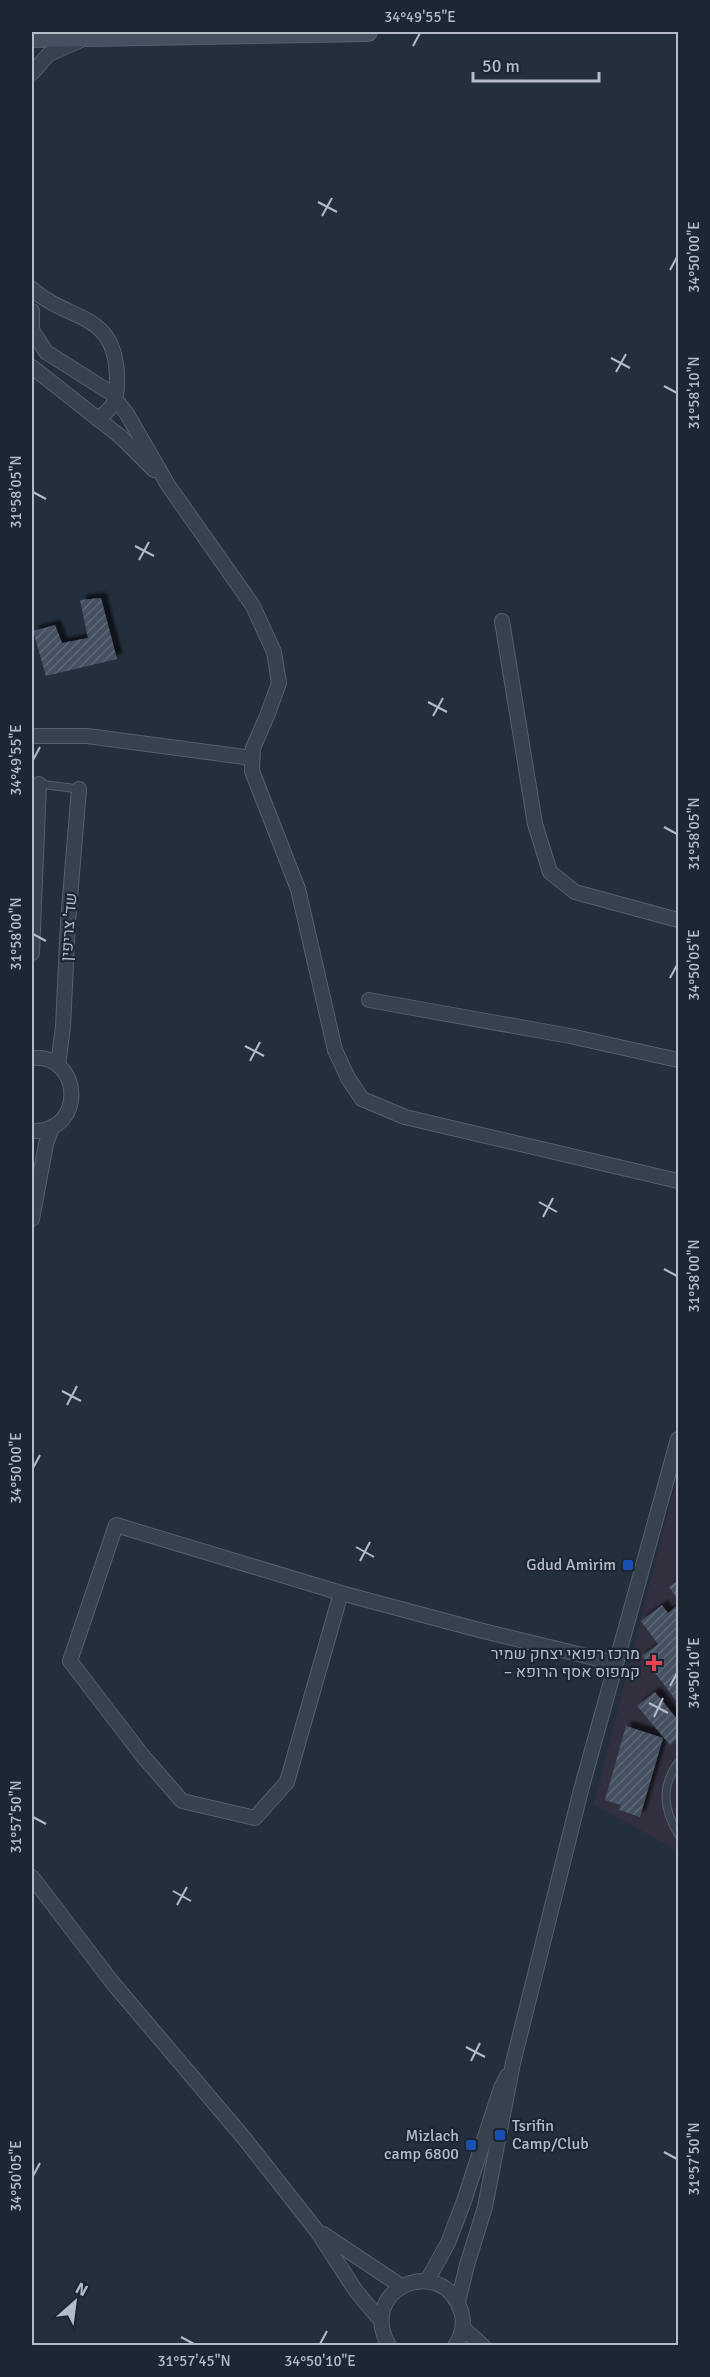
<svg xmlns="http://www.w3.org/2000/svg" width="710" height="2377" font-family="Signika,Heebo,sans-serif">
<defs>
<pattern id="building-hatch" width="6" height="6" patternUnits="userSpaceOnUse" patternTransform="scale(1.5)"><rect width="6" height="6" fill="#455162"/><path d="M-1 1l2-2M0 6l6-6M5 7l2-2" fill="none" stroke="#5d6877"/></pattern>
<filter id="shadow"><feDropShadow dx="5.5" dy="-5.5" stdDeviation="1.5" flood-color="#0009"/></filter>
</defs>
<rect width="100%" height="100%" fill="#242f3e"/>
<polygon fill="#32303f" points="678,1473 678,1855 671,1847 594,1804"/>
<g fill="url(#building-hatch)" filter="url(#shadow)">
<polygon points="101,598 117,659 46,676 33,631 55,625 62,643 88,638 80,600"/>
<polygon points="678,1580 678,1600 669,1587"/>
<polygon points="662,1605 668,1613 678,1605 678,1656 677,1657 678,1660 678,1703 642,1656 658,1644 641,1621"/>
<polygon points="655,1692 678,1720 678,1738 670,1745 637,1706"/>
<polygon points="626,1726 663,1738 640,1817 619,1810 621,1805 605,1800"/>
</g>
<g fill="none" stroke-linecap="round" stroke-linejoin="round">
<g stroke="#565f6c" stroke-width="9">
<g id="lane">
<polyline points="39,784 79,789"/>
<path d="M678 1763C660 1787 664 1810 678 1834"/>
</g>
</g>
<g stroke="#565f6c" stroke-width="16">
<g id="street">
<polyline points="32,73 49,54 81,40"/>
<path d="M32 289C70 323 117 310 117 380 117 401 116 405 98 419"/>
<polyline points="32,311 32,330 46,352 111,393 127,414 168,485 253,606 274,652 279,683 267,716 253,748 252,771 298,889 335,1050 348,1078 362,1099 405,1117 678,1181"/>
<polyline points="32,367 121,437 154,470"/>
<polyline points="502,621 535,824 550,872 575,892 678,920"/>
<polyline points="32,736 87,736 252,758"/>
<polyline points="32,953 39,784"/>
<polyline points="369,1000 570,1036 678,1060"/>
<path d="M32 1058C82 1053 87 1133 32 1131"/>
<polyline points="58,1065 63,1027 68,922 79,789"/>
<polyline points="32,1219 46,1144 52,1127"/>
<polyline points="341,1593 287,1782 255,1818 182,1801 142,1755 70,1661 116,1525 341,1593 479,1630 615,1663"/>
<polyline points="32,1877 112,1982 244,2138 317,2231 356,2291 381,2321"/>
<polyline points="323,2234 401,2286"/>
<polyline points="427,2281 448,2243 464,2201 501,2088 507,2076"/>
<polyline points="458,2302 467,2265 485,2207 513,2063 581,1790 678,1439"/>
<polyline points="463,2328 483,2346"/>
<path d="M389 2346C356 2288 442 2253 461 2311 465 2322 462 2336 455 2346"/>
</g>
</g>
<g stroke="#565f6c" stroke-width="20">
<polyline id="secondary" points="32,38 368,32"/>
</g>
<use href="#lane" stroke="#38414e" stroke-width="7"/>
<use href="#street" stroke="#38414e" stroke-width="14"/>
<use href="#secondary" stroke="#465061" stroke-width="18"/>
</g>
<path fill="none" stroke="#b4bcc9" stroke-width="2" d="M413 46 420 33M318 202 337 212M322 216 332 198M670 270 677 257M611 358 630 368M616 372 626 354M664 386 677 393M33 492 46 499M135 546 154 556M139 560 149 542M428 702 447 712M433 716 443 698M33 760 40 747M664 827 677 834M33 934 46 941M670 978 677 965M245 1046 264 1056M250 1061 260 1042M539 1202 557 1212M543 1217 553 1198M664 1269 677 1276M62 1391 81 1401M67 1405 77 1386M33 1468 40 1455M356 1547 374 1557M360 1561 370 1542M670 1686 677 1673M649 1703 668 1713M654 1717 663 1698M33 1817 46 1824M173 1891 191 1901M177 1905 187 1887M466 2047 485 2057M471 2061 480 2043M664 2152 677 2159M33 2176 40 2163M181 2337 194 2344M320 2344 327 2331"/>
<g fill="#1a4fb4" stroke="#1d2633" stroke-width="2">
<rect x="622" y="1559" width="12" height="12" rx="3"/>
<rect x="494" y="2129" width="12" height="12" rx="3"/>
<rect x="465" y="2139" width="12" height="12" rx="3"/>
</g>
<path fill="#e0444e" stroke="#1d2633" stroke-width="2" d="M651 1654h6v6h6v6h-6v6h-6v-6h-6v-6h6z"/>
<g text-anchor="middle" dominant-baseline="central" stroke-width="4.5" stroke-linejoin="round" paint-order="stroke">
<g font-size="16" fill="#b4bcc9" stroke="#1d2633">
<text transform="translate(69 927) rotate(-86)">שד' צריפין</text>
</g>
<g font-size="16" fill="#b4bcc9" stroke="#1d2633" text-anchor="end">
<text x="616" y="1565">Gdud Amirim</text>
<text x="640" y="1654">מרכז רפואי יצחק שמיר<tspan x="640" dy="18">– קמפוס אסף הרופא</tspan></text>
<text x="512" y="2126" text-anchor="start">Tsrifin<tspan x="512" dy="18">Camp/Club</tspan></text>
<text x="459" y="2136">Mizlach<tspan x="459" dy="18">camp 6800</tspan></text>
</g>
</g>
<rect width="710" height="2377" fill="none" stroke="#1d2633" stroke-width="66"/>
<g transform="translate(75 2302) rotate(28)" stroke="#1d2633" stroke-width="4.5" paint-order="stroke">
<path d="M0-4.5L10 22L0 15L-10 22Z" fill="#b4bcc9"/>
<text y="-9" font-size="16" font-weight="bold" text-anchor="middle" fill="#b4bcc9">N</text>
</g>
<path d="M473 72v9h126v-9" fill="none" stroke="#b4bcc9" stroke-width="3"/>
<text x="482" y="72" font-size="18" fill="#b4bcc9" stroke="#1d2633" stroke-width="4.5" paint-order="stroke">50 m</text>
<rect x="33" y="33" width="644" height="2311" fill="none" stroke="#b4bcc9" stroke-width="2"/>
<g font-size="15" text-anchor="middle" fill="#b4bcc9">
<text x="420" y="22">34°49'55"E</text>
<text transform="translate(694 257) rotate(-90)" y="5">34°50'00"E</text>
<text transform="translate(694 393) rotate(-90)" y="5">31°58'10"N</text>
<text transform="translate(16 492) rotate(-90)" y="5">31°58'05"N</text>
<text transform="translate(16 760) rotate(-90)" y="5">34°49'55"E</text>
<text transform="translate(694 834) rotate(-90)" y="5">31°58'05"N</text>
<text transform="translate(16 934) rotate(-90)" y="5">31°58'00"N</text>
<text transform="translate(694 965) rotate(-90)" y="5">34°50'05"E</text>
<text transform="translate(694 1276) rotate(-90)" y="5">31°58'00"N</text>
<text transform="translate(16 1468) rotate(-90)" y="5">34°50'00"E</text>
<text transform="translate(694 1673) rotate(-90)" y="5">34°50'10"E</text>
<text transform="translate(16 1817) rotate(-90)" y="5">31°57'50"N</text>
<text transform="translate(694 2159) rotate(-90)" y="5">31°57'50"N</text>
<text transform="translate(16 2176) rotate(-90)" y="5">34°50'05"E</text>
<text x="194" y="2366">31°57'45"N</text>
<text x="320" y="2366">34°50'10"E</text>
</g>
</svg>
